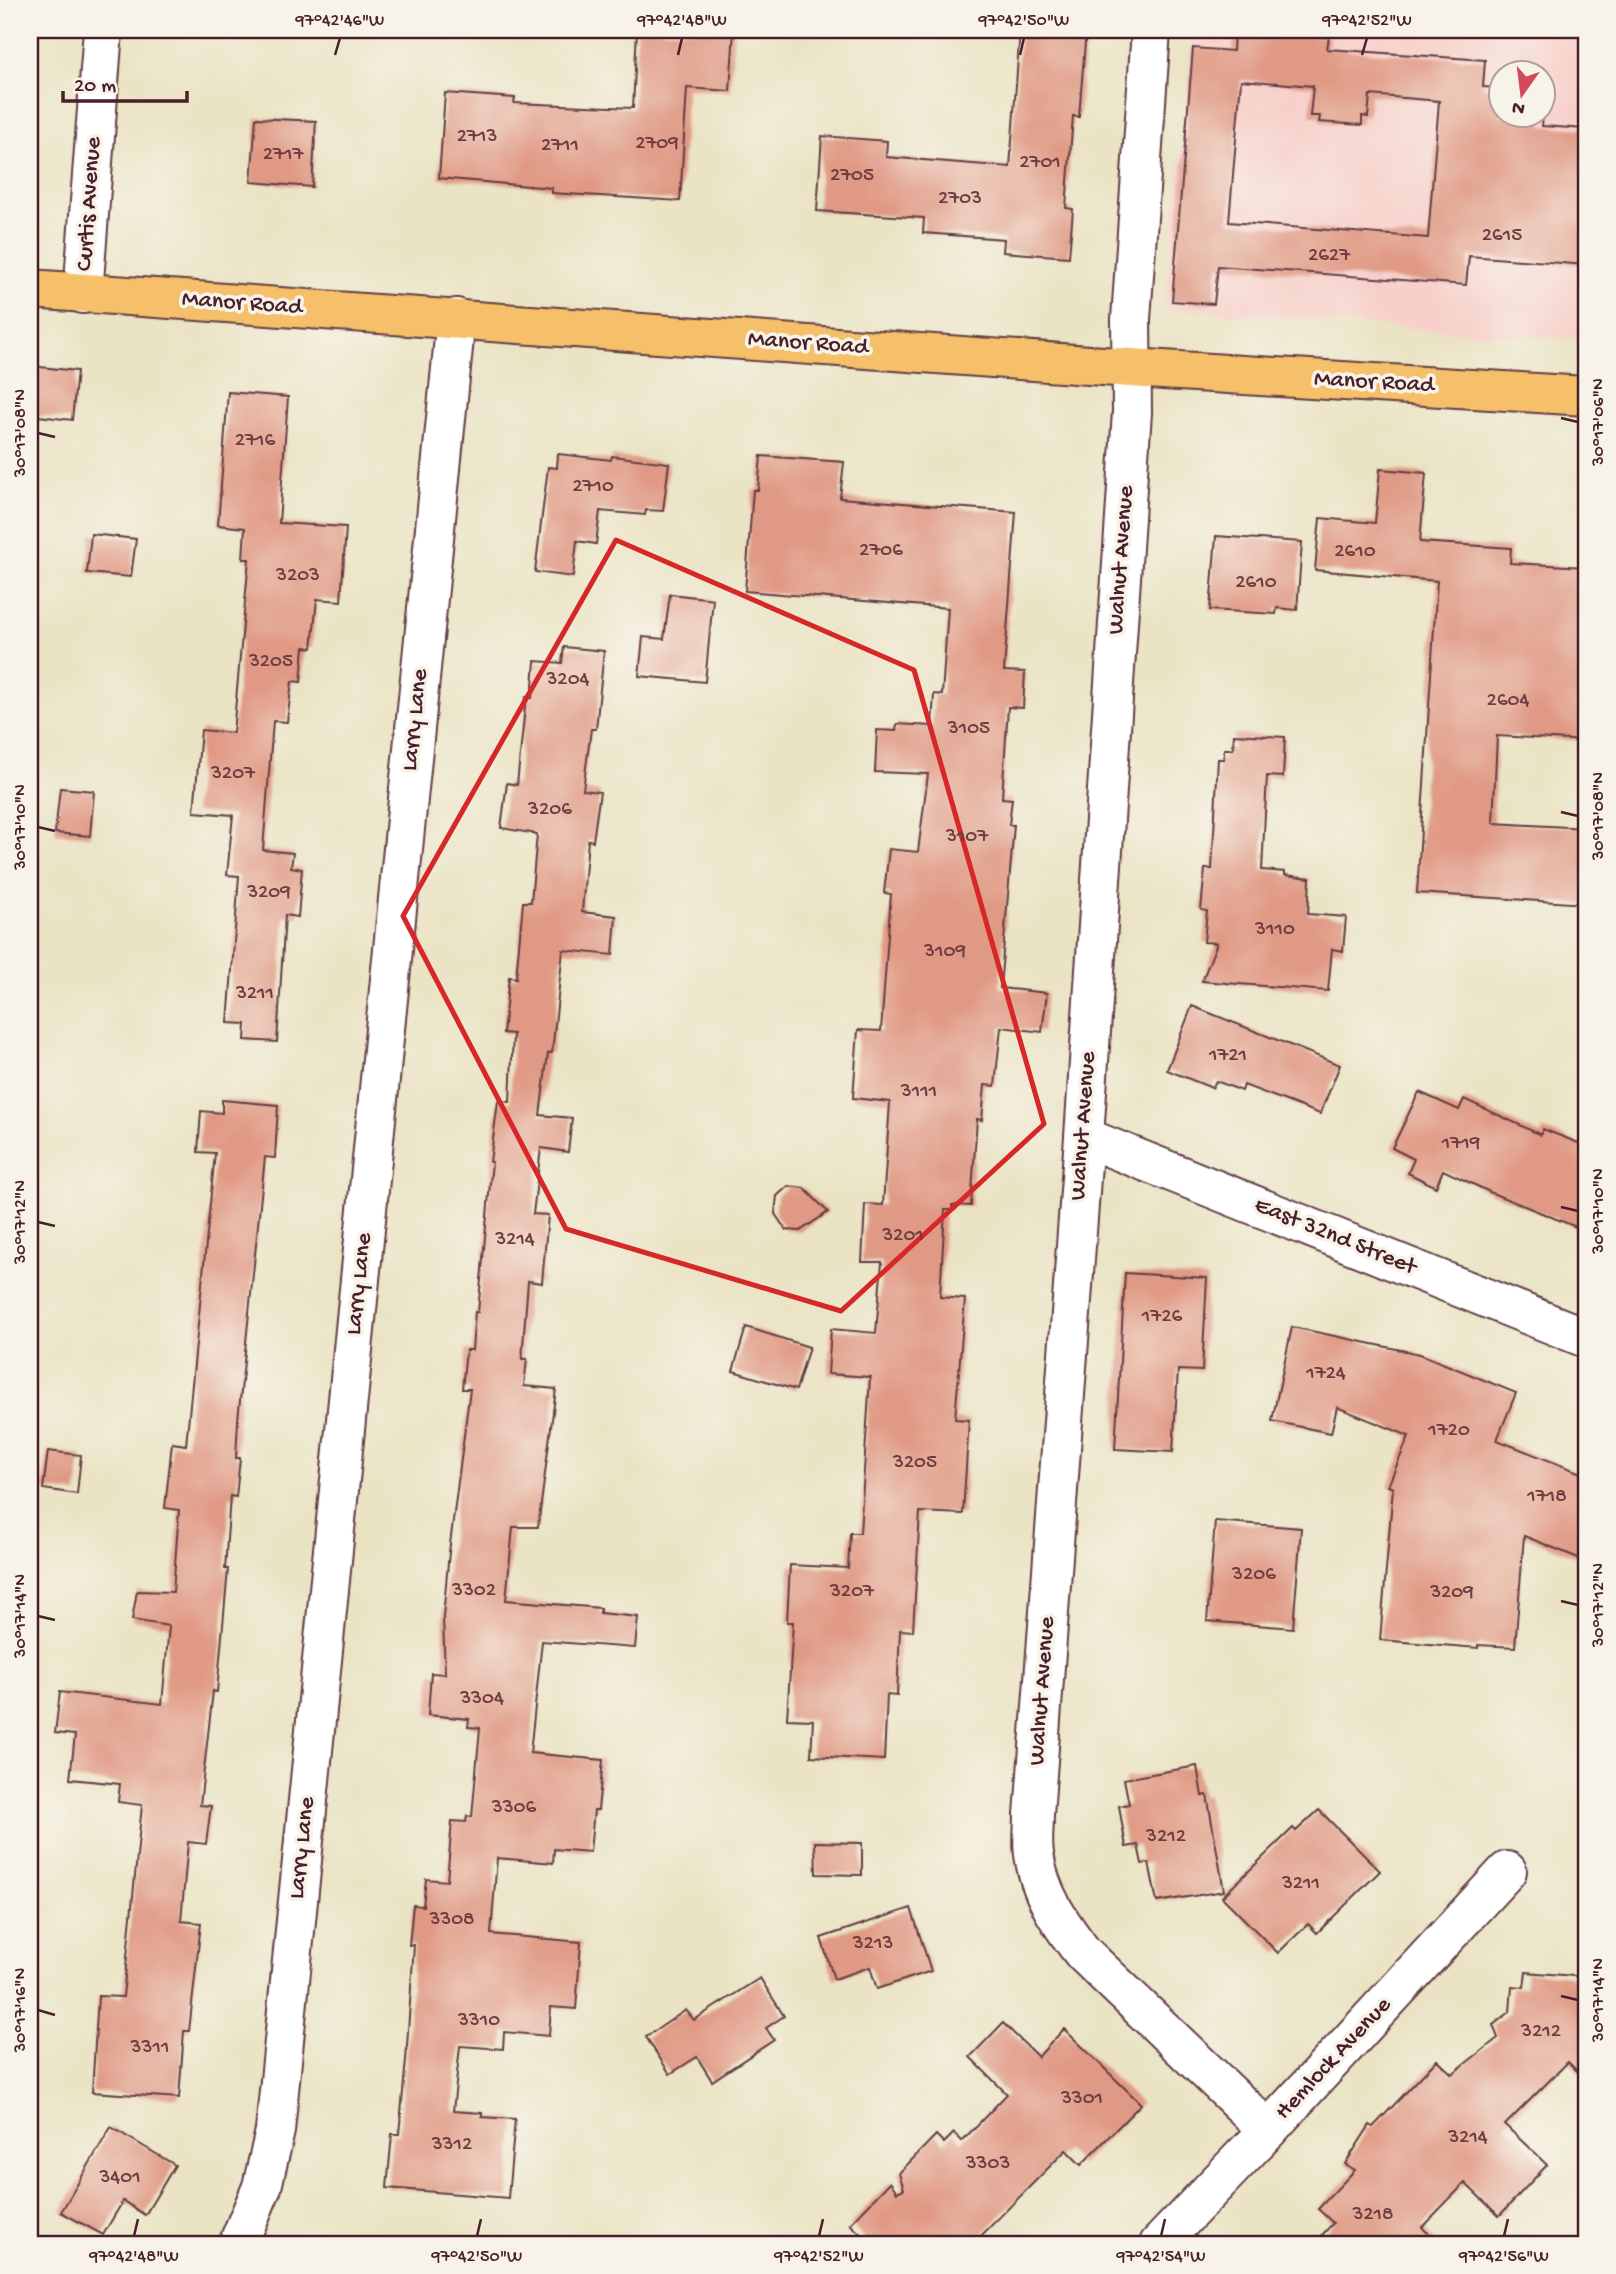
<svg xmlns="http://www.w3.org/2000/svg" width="1616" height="2274" font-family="'Gochi Hand',sans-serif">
<rect width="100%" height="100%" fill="#f7f3e8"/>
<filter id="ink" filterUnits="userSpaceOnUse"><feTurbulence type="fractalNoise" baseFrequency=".0143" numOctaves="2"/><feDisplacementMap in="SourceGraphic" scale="14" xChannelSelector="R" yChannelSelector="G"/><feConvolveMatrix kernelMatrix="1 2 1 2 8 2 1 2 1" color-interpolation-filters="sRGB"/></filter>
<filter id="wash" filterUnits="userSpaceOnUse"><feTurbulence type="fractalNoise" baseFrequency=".00686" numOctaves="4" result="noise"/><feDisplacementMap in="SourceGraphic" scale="28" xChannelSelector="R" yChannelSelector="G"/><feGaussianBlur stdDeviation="1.57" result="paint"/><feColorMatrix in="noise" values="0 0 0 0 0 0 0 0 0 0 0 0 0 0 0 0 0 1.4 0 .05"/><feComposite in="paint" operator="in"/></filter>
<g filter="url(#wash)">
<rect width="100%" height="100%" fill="#eae3c4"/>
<path fill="#f7d0cb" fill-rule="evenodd" d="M1193 30H1586V339L1473 333 1165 308ZM1500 74H1542V116H1500Z"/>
<g id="blocks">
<g fill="#e09984" fill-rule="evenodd">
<polygon points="637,30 734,30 730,91 687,88 680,201 552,193 552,188 439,178 445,93 515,98 514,103 633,108"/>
<polygon points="1020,30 1086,30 1079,117 1073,116 1066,208 1073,209 1069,257 1003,252 1004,239 923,233 924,218 817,211 822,136 887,141 886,157 1010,167"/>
<path d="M1234 30 1329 37 1327 49 1485 60 1483 87 1501 88V116H1543L1542 126 1586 129V265L1469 256 1466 285 1218 266 1214 304 1172 301 1193 48 1233 51ZM1241 80 1313 86 1310 116H1320L1319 122 1362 125V116L1368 117 1370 95 1439 101 1428 238 1229 222Z"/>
<polygon points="256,118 316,121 312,187 251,182"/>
<polygon points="30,366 77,371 72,420 30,415"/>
<polygon points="228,392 288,397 279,523 346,527 341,601 317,599 312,648 304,647 301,682 292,681 287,722 273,721 263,850 293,853 291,867 302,869 298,917 285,915 277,1042 245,1040 246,1024 228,1023 239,876 227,875 233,815 194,812 201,730 233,733 249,559 243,559 245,528 218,525"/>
<polygon points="558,454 611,460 612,456 669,463 663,511 646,510 645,515 600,511 596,544 577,541 573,577 535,572 548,467 557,468"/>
<polygon points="761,456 844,462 840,498 1016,512 1004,671 1025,672 1023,708 1008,707 1002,798 1012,799 1009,825 1014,825 1000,988 1047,993 1042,1032 1001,1027 995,1086 985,1085 982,1120 977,1119 971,1206 952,1205 952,1210 945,1210 940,1297 965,1299 955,1419 969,1420 963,1514 920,1512 913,1631 900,1630 897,1696 887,1695 884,1760 811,1756 813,1720 787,1719 793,1622 787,1622 790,1565 848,1568 850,1533 860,1533 870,1377 828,1374 831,1329 876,1333 882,1262 862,1262 865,1204 883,1205 890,1102 853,1098 858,1030 881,1031 891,894 884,893 889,849 918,852 928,774 875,772 877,730 896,731 897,724 932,726 934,694 942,695 948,608 745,591 753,490 758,490"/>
<polygon points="1380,469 1426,473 1420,542 1511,548 1510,563 1586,567 1586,741 1497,736 1493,823 1586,828 1586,904 1417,893 1437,581 1315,570 1320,518 1375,523"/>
<polygon points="91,534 136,539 131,577 87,573"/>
<polygon points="1216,536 1302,542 1297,610 1277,608 1276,614 1210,610"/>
<polygon points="670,594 713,599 705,682 639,676 643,637 664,639"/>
<polygon points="564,647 604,651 596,729 591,729 583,790 600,792 593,841 588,840 582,912 616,916 613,955 563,950 552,1053 548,1053 540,1115 572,1118 568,1152 541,1148 533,1214 548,1215 542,1283 528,1281 522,1359 527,1359 524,1386 556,1389 538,1527 513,1527 506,1600 600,1608 600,1613 638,1617 635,1648 542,1641 530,1753 603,1760 598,1810 594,1810 590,1852 554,1849 553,1863 497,1858 491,1934 581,1942 576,2009 551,2007 549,2036 504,2032 503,2049 460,2046 453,2111 482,2113 482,2117 515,2119 508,2198 387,2188 392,2134 399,2134 406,2060 414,1945 409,1945 413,1905 423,1906 426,1879 447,1881 452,1821 466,1822 467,1816 472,1817 480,1728 468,1727 469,1719 428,1715 431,1673 445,1674 443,1617 449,1552 470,1389 462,1389 466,1350 472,1350 475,1312 478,1312 492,1162 490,1162 498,1101 510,1102 513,1034 503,1033 509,977 516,978 523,902 531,902 537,834 501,828 507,783 517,785 526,697 532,698 535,661 562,663"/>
<polygon points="1234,734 1285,737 1283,777 1267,776 1262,870 1285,872 1285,875 1310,878 1308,914 1346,917 1343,951 1332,949 1328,991 1202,981 1217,943 1204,942 1207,911 1201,910 1205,869 1212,869 1218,759 1224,759 1224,749 1233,749"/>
<polygon points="60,788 94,791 90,836 55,833"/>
<polygon points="1192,1006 1340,1065 1320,1114 1244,1085 1242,1091 1216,1081 1212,1088 1167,1070"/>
<polygon points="1419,1092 1459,1110 1464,1099 1541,1135 1543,1129 1586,1146 1586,1231 1492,1193 1443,1170 1436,1187 1408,1173 1414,1159 1392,1148"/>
<polygon points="222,1100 278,1105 275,1158 265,1157 238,1420 236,1458 240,1458 236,1497 230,1496 225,1569 228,1569 217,1692 213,1691 200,1805 211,1806 206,1844 188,1842 181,1921 201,1923 189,2031 184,2031 179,2098 92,2092 98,1996 123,1997 142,1805 118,1802 120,1784 70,1779 75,1735 55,1733 60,1692 162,1704 169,1626 132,1620 137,1591 173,1592 179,1510 165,1508 172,1443 186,1445 215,1153 198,1152 201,1111 222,1113"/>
<polygon points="788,1186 804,1188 828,1212 800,1231 786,1230 775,1214 777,1196"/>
<polygon points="1125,1273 1207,1278 1202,1371 1178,1370 1173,1452 1115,1449"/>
<polygon points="746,1327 809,1347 796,1390 733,1371"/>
<polygon points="1292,1327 1420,1354 1516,1393 1497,1440 1586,1475 1586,1561 1524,1536 1515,1647 1478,1645 1478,1648 1380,1640 1393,1488 1388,1486 1409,1436 1337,1407 1331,1433 1272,1421"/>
<polygon points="48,1451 81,1455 77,1494 43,1489"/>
<polygon points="1215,1521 1301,1528 1293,1628 1207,1621"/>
<polygon points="1197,1766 1202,1796 1207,1795 1224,1891 1157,1902 1149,1863 1142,1864 1138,1845 1126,1847 1119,1806 1129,1804 1124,1779"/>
<polygon points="1319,1810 1380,1871 1317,1933 1308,1924 1278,1953 1222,1897 1293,1828 1296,1831"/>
<polygon points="815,1842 862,1843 862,1875 816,1874"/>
<polygon points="911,1908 931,1971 877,1989 870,1967 834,1979 821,1938"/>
<polygon points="1526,1972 1586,1977 1581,2022 1586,2027 1586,2080 1568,2062 1505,2125 1547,2165 1499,2216 1465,2183 1422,2227 1438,2244 1314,2244 1333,2223 1318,2209 1355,2170 1345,2164 1370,2125 1373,2127 1437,2060 1452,2074 1498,2038 1493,2025 1510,2012 1512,1986 1524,1987"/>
<polygon points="760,1978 784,2016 766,2028 774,2040 712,2081 697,2057 670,2074 646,2037 686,2010 694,2020"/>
<polygon points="1003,2023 1038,2057 1064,2029 1141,2104 1081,2165 1066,2150 973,2244 871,2244 850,2224 890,2182 897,2192 904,2189 899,2173 936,2135 944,2143 954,2133 962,2141 1007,2094 970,2057"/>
<polygon points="111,2127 175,2165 145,2215 123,2201 103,2235 61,2212"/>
</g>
</g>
</g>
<g filter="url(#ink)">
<use href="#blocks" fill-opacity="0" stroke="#623c42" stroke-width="2"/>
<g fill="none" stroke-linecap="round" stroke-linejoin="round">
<g stroke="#623c42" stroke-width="42">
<g id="minor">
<path d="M1151 30 1131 319 1132 412 1084 1137 1034 1815C1034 1828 1032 1842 1034 1854 1039 1893 1060 1923 1083 1953L1268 2130"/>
<polyline points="83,294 103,30"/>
<polyline points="1084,1137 1586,1338"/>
<polyline points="238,2244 262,2187 275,2131 456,318"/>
<polyline points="1159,2244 1268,2130 1507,1871"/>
</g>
</g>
<g stroke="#623c42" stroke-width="42">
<polyline id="major" points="30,289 1131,368 1586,396"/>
</g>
<use href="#minor" stroke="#fff" stroke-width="38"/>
<use href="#major" stroke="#f6c06b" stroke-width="38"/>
</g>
</g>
<path fill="none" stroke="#d62828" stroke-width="5" stroke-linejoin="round" d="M616 540 914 670 1044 1124 841 1311 566 1229 403 916Z"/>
<path fill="none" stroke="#4a1f2b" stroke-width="2.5" d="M335 55 340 38M678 55 682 38M1020 55 1024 38M1362 55 1367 38M1561 418 1578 422M38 433 55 437M1561 812 1578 816M38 827 55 831M1561 1207 1578 1211M38 1222 55 1226M1561 1601 1578 1605M38 1616 55 1620M1561 1996 1578 2000M38 2010 55 2015M134 2236 138 2219M477 2236 481 2219M819 2236 823 2219M1161 2236 1165 2219M1504 2236 1508 2219"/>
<g text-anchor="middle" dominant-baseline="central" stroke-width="7" stroke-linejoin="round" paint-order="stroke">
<g font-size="21" fill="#703e41">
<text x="477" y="137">2713</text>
<text x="657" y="144">2709</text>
<text x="560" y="146">2711</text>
<text x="283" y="155">2717</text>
<text x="1040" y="163">2701</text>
<text x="852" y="176">2705</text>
<text x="960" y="199">2703</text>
<text x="1502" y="236">2615</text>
<text x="1329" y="256">2627</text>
<text x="255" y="441">2716</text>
<text x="593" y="487">2710</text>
<text x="881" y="551">2706</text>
<text x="1355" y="552">2610</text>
<text x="298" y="576">3203</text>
<text x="1256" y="583">2610</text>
<text x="271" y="662">3205</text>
<text x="568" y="680">3204</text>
<text x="1508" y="701">2604</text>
<text x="969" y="729">3105</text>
<text x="233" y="774">3207</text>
<text x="550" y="810">3206</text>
<text x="967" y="837">3107</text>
<text x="269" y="893">3209</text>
<text x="1275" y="930">3110</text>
<text x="945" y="952">3109</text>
<text x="255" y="994">3211</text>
<text x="1228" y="1056">1721</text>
<text x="919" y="1092">3111</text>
<text x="1461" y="1144">1719</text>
<text x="903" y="1236">3201</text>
<text x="515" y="1240">3214</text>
<text x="1162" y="1317">1726</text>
<text x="1326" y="1374">1724</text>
<text x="1449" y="1431">1720</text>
<text x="915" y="1463">3205</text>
<text x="1547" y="1497">1718</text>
<text x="1254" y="1575">3206</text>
<text x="474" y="1591">3302</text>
<text x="852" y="1592">3207</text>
<text x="1452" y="1593">3209</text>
<text x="482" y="1699">3304</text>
<text x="514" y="1808">3306</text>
<text x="1166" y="1837">3212</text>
<text x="1301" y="1884">3211</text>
<text x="452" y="1920">3308</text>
<text x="873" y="1944">3213</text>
<text x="479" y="2021">3310</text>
<text x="1541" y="2032">3212</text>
<text x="150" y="2048">3311</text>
<text x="1082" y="2099">3301</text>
<text x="1468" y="2138">3214</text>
<text x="452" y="2145">3312</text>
<text x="988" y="2164">3303</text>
<text x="120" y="2178">3401</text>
<text x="1373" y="2215">3218</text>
</g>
<g font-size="24" fill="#4a1f2b" stroke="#f7f3e8">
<text transform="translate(90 204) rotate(-86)">Curtis Avenue</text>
<text transform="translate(242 304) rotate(4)">Manor Road</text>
<text transform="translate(808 344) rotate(4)">Manor Road</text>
<text transform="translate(1374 383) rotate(3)">Manor Road</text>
<text transform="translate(1122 560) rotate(-86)">Walnut Avenue</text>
<text transform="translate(416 720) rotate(-84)">Larry Lane</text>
<text transform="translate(1084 1126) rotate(-86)">Walnut Avenue</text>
<text transform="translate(1335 1237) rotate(22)">East 32nd Street</text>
<text transform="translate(360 1284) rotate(-84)">Larry Lane</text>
<text transform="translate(1043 1691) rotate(-86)">Walnut Avenue</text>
<text transform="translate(303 1848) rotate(-84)">Larry Lane</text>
<text transform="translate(1334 2059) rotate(-47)">Hemlock Avenue</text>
</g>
</g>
<rect width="1616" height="2274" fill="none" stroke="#f7f3e8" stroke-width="77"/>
<g transform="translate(1522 94) rotate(194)"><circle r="33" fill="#f7f3e8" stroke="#b29e9c" stroke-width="2"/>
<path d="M0-5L12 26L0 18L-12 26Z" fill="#d1495b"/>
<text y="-10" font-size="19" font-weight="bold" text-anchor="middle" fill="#4a1f2b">N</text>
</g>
<path d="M63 91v10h124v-10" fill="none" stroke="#4a1f2b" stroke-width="3.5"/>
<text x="74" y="91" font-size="21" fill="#4a1f2b" stroke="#f7f3e8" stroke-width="5" paint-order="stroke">20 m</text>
<rect x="38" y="38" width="1540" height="2198" fill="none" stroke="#4a1f2b" stroke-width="2.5"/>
<g font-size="18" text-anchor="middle" fill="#4a1f2b">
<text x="340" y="25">97°42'46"W</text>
<text x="682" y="25">97°42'48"W</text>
<text x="1024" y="25">97°42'50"W</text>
<text x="1367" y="25">97°42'52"W</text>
<text transform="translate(1597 422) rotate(-90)" y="6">30°17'06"N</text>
<text transform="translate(19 433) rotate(-90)" y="6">30°17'08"N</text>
<text transform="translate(1597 816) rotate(-90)" y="6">30°17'08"N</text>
<text transform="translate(19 827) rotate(-90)" y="6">30°17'10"N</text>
<text transform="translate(1597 1211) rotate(-90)" y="6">30°17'10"N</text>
<text transform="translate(19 1222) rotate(-90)" y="6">30°17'12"N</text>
<text transform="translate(1597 1605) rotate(-90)" y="6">30°17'12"N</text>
<text transform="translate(19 1616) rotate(-90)" y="6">30°17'14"N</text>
<text transform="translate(1597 2000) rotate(-90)" y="6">30°17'14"N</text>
<text transform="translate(19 2010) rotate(-90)" y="6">30°17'16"N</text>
<text x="134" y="2261">97°42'48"W</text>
<text x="477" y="2261">97°42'50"W</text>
<text x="819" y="2261">97°42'52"W</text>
<text x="1161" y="2261">97°42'54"W</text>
<text x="1504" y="2261">97°42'56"W</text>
</g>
</svg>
